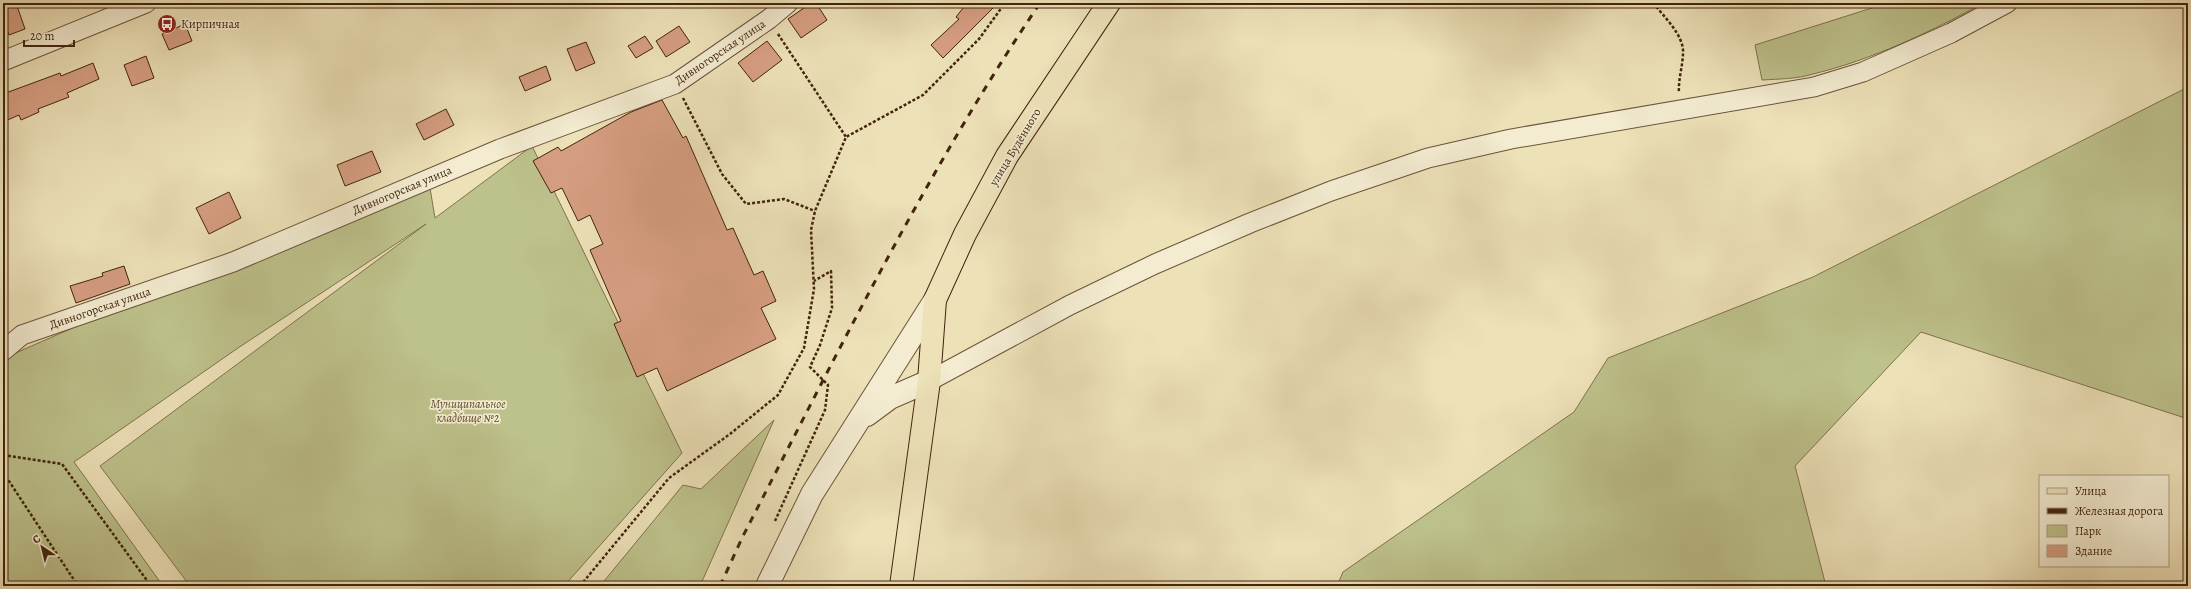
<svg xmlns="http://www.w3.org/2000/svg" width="2191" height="589" font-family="Alegreya,serif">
<rect width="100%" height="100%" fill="#ede1b8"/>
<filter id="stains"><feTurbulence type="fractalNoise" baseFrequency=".005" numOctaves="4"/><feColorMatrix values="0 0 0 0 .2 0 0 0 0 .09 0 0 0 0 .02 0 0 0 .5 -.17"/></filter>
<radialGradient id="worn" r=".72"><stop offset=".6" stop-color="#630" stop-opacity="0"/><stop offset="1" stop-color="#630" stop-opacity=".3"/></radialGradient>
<g fill="#bdc18b" stroke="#80724c">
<path d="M1882 3H1983C1931 32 1871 60 1813 74 1797 79 1778 79 1762 80L1755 45 1875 7Z"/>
<polygon points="2188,87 2188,419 1921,332 1795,466 1826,586 1337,586 1343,572 1574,412 1608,358 1813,277"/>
<polygon points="532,146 682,453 564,586 190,586 100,466 426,224 238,348 74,462 163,586 3,586 3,364 11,355 100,316 430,188 435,218"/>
<polygon points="774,420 700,586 600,586 683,485 701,489"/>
</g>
<g fill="#d69e81" stroke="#42240d">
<polygon points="3,3 16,3 25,29 9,35 3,18"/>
<polygon points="811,3 816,3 827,20 801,38 788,19"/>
<polygon points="967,3 998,3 943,58 931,45 959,19 956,17"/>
<polygon points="185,24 192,41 169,50 162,34"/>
<polygon points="679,26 690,42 666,57 656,41"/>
<polygon points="645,36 653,48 636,58 628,46"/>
<polygon points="767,41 782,60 753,82 738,63"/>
<polygon points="586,42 595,63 576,71 567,49"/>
<polygon points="146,56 154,78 132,86 124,65"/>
<polygon points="93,63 99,79 67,93 69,97 38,109 39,112 21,120 19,115 3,122 3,94 60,73 61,76"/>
<polygon points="546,66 551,80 525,91 519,77"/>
<polygon points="662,100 683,138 686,136 727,230 733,228 754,275 763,271 776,301 761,308 776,339 667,391 657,368 637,377 614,324 621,321 590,250 603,244 590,215 578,221 562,188 551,193 533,161 558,147 561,151 631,112"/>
<polygon points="446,109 454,125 424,140 416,124"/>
<polygon points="372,151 381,172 345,186 337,165"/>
<polygon points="229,192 241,218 209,234 196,208"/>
<polygon points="124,266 130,284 76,303 70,286 103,276 102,273"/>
</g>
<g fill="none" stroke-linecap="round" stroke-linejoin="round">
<g stroke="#6d5338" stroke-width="21">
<g id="minor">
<polyline points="3,61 146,3"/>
<polyline points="3,351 22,335 233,262 500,149 675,84 769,19 788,3"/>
<polyline points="929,381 1070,305 1155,264 1250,223 1331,191 1428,158 1511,139 1814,87 1863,72 1951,33 2007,3"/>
</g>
</g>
<g stroke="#6d5338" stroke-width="24">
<g id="tertiary">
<polyline points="867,415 890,398 929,381"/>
<polyline points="767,586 812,494 935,300"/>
</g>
</g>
<g stroke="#42240d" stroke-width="24">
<polyline id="primary" points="901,586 929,381 935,300 965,234 1007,156 1109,3"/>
</g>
<g stroke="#42240d" stroke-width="2.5" stroke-dasharray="3 2" stroke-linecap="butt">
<path d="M1653 3C1663 15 1684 36 1683 52 1683 66 1678 79 1679 93"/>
<polyline points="778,34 846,137"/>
<polyline points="683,98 722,174 746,204 784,199 815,211"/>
<polyline points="3,455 62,464 151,586"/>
<polyline points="3,472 78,586"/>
<polyline points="775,521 825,410 828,385 810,367 820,345 832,308 831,271 814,281"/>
<polyline points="580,586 669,478 730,434 778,395 804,348 814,289 811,230 815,211 846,137 923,95 979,39 1005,3"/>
</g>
<use href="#minor" stroke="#f3ecd1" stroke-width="19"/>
<use href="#tertiary" stroke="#f3ecd1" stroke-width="22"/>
<use href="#primary" stroke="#ede1b8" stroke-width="22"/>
<path stroke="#42240d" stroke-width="3" stroke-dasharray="7 7" stroke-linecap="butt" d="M720 586 743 536C836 356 926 172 1040 3"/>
</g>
<defs>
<g id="bus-disc" transform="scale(1)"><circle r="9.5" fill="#8f2418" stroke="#f3ecd1"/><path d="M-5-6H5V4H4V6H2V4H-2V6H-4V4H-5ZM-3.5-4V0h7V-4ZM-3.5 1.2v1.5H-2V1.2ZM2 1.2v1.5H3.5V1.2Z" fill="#fff"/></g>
</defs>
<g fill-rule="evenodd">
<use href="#bus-disc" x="167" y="24"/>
</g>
<g text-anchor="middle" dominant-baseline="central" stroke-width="3.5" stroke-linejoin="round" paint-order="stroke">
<g font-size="12" fill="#42240d" stroke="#f3ecd1" text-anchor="start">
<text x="181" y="24">Кирпичная</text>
</g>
<g font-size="12" fill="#42240d" stroke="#f3ecd1">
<text transform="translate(720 52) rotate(-34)">Дивногорская улица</text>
<text transform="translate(1015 147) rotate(-59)">улица Будённого</text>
<text transform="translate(402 190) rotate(-23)">Дивногорская улица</text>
<text transform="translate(100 308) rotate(-19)">Дивногорская улица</text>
</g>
<g font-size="12" font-style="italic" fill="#614b2c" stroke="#f3ecd1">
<text x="468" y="404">Муниципальное<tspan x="468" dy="14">кладбище №2</tspan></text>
</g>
</g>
<rect width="2191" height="589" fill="none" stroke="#ede1b8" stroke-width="16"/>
<rect x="4" y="4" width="2183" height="581" fill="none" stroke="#42240d" stroke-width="2"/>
<rect x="8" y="8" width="2175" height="573" fill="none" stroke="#42240d"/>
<rect x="2039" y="475" width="130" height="92" fill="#f3ecd1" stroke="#ac9c83"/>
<rect x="2047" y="488" width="20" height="6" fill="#ede1b8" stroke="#ac9c83"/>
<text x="2075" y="495" font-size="12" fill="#42240d">Улица</text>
<rect x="2047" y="508" width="20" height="6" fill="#42240d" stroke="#ac9c83"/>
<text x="2075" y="515" font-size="12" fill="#42240d">Железная дорога</text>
<rect x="2047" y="525" width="20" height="12" fill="#bdc18b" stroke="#ac9c83"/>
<text x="2075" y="535" font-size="12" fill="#42240d">Парк</text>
<rect x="2047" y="545" width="20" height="12" fill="#d69e81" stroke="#ac9c83"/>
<text x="2075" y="555" font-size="12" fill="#42240d">Здание</text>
<g transform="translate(42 547) rotate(325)" stroke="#f3ecd1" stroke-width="3" paint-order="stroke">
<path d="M0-3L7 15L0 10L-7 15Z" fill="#42240d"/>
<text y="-6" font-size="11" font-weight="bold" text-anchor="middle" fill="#42240d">С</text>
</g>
<path d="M24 40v6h50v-6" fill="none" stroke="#42240d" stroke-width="2"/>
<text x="30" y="40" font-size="12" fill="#42240d" stroke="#f3ecd1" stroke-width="3" paint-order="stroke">20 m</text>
<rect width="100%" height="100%" filter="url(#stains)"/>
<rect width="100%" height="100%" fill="url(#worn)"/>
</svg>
